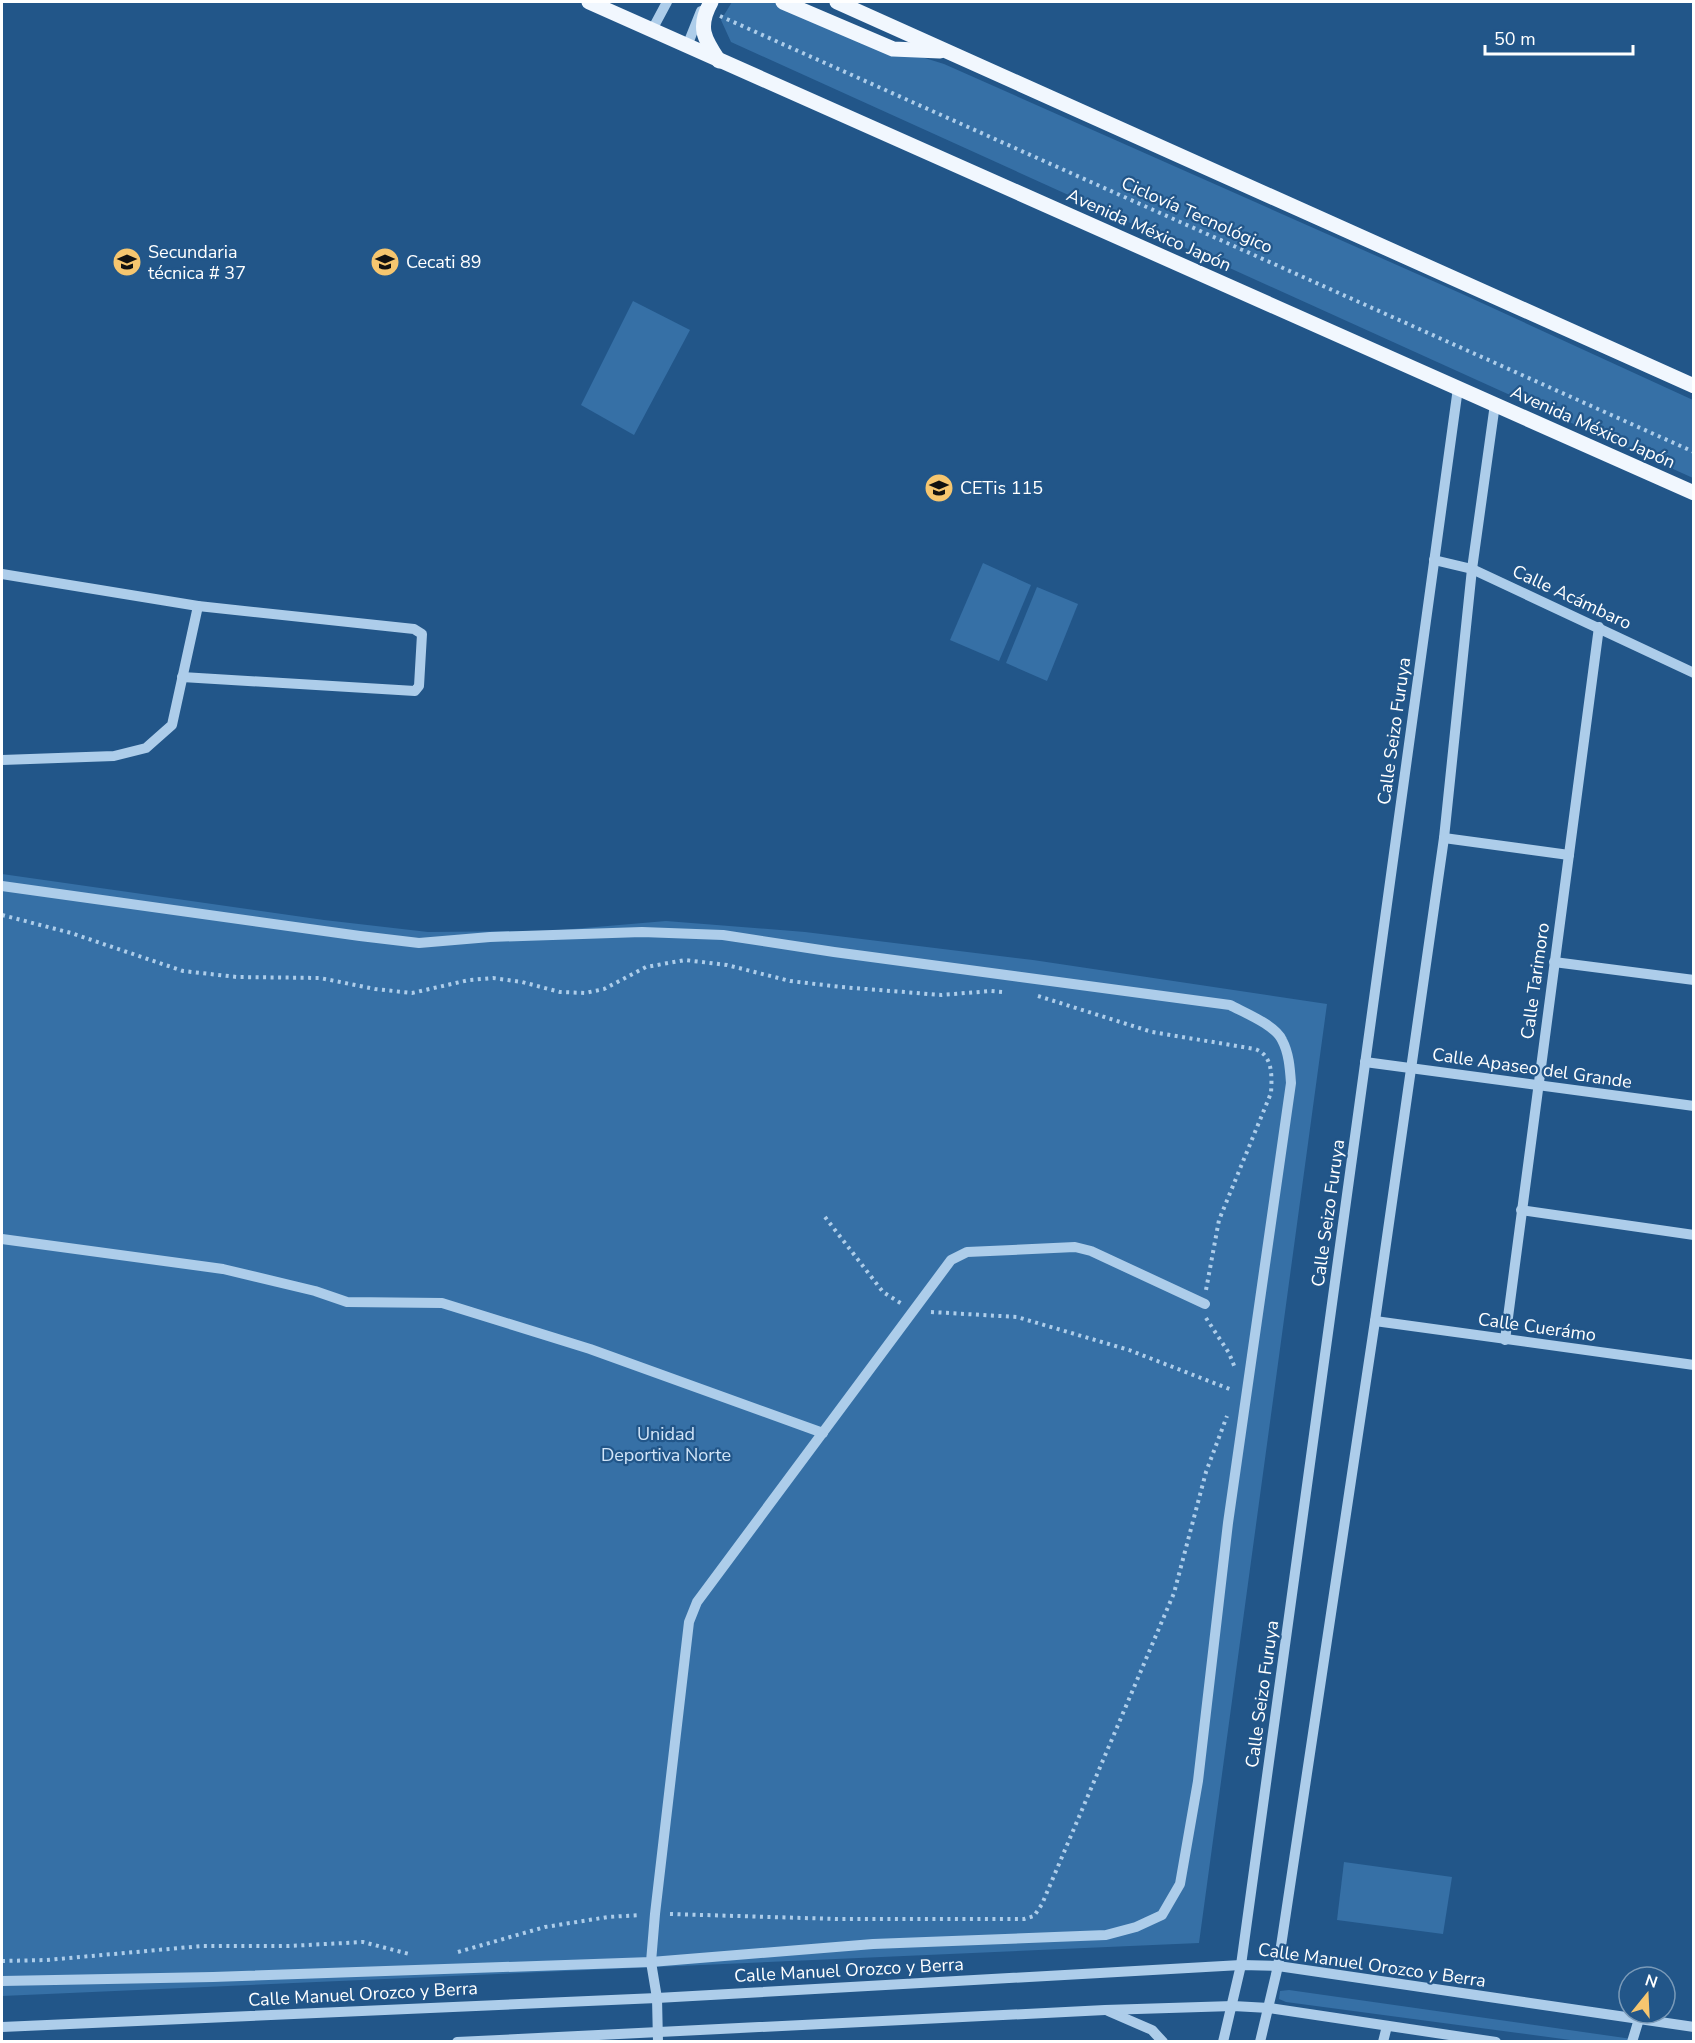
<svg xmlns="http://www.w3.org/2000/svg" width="1695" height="2043" font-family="'Nunito Sans',sans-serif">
<rect width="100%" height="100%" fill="#225689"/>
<g fill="#3670a6">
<polygon points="732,2 783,2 883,45 944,64 1460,293 1693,400 1693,478 731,42 721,20"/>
<polygon points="633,301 690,330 634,435 581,405"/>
<polygon points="983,563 1031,585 999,661 950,640"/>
<polygon points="1037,587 1078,604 1047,681 1006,663"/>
<polygon points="2,874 324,920 428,932 549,931 666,921 805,932 1033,960 1327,1004 1199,1943 2,1996"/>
<polygon points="1344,1862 1452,1877 1443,1934 1337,1920"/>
<polygon points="1289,1990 1646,2041 1578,2041 1286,2002 1279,1999 1280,1991"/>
</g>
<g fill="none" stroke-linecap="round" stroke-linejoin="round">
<g stroke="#adcdea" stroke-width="4" stroke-dasharray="3 4.5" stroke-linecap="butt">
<polyline points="720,16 1694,452"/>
<polyline points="2,915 71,933 183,971 237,977 320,978 375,989 412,993 469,980 493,978 522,982 560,992 585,993 604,989 646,967 685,960 727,965 790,981 841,987 941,995 991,991 1003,992"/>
<path d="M1038 996 1152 1032 1255 1049C1273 1055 1272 1076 1271 1093L1219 1220 1206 1290"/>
<polyline points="825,1217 883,1292 902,1304"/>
<polyline points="931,1312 1017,1317 1129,1350 1232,1390"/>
<polyline points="1206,1318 1229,1353 1235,1368"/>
<polyline points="670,1914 837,1919 1024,1919 1034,1916 1042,1904 1174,1593 1206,1472 1227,1416"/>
<polyline points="458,1952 545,1927 608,1917 641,1915"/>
<polyline points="2,1961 47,1960 202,1946 289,1946 363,1942 409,1954"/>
</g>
<g stroke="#adcdea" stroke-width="10">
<polyline points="652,30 667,2"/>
<polyline points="687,46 701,11"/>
<polyline points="1434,560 1472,569 1694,673"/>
<polyline points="2,574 198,606 414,629 422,634 419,686 415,691 182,677"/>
<polyline points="2,760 114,756 146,748 172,725 198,606"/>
<polyline points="1444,838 1569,855"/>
<path d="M2 886 360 936 419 943 490 937 642 932 723 935 834 952 1230 1005C1245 1013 1275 1025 1282 1040 1289 1053 1290 1069 1291 1083L1228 1523 1198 1781 1180 1884 1162 1915 1136 1927 1106 1935 873 1944 651 1962 213 1977 2 1981"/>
<polyline points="1554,962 1694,980"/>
<polyline points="1365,1062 1694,1106"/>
<polyline points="1521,1210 1694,1235"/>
<polyline points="2,1239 223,1269 315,1291 347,1302 442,1303 590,1349 823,1433"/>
<polyline points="1375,1321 1694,1365"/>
<polyline points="1505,1340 1599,627"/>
<polyline points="1108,2011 1152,2030 1163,2042"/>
<polyline points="2,2027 657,1998 1241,1965 1278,1966 1694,2027"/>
<polyline points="457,2042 1105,2010 1233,2006 1269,2008 1496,2042"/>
<polyline points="658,2042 657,1998 651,1962 655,1914 689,1622 697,1602 951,1260 967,1252 1075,1247 1091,1251 1205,1304"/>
<polyline points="1223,2042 1241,1965 1458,388"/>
<polyline points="1260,2042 1278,1966 1375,1321 1444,838 1472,569 1495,404"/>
<polyline points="1383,2042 1387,2026"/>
<polyline points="1632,2042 1639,2019"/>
</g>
<g stroke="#f1f7fe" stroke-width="15">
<polyline points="589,2 1694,493"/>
<path d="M711 2C697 27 704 39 719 61"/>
<polyline points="783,2 893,49 940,51"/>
<polyline points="837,2 1694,386"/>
</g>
</g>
<defs>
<g id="school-disc" transform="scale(1.5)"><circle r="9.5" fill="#f6c66f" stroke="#225689"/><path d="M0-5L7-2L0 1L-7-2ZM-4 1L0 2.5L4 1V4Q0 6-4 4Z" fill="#111"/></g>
</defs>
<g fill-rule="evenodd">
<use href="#school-disc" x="127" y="262"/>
<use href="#school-disc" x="385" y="262"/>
<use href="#school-disc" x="939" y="488"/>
</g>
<g text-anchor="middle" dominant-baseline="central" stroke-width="4.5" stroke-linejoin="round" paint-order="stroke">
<g font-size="18" fill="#fff" stroke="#225689">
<text transform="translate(1197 215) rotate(24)">Ciclovía Tecnológico</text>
<text transform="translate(1149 230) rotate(24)">Avenida México Japón</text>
<text transform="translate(1593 427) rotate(24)">Avenida México Japón</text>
<text transform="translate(1572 597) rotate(25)">Calle Acámbaro</text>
<text transform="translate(1394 731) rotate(-82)">Calle Seizo Furuya</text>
<text transform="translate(1535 981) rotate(-82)">Calle Tarimoro</text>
<text transform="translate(1532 1068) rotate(8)">Calle Apaseo del Grande</text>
<text transform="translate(1328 1213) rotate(-82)">Calle Seizo Furuya</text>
<text transform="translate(1537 1327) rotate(8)">Calle Cuerámo</text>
<text transform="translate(1262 1694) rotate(-82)">Calle Seizo Furuya</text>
<text transform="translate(1372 1965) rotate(8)">Calle Manuel Orozco y Berra</text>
<text transform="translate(849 1970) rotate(-3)">Calle Manuel Orozco y Berra</text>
<text transform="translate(363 1994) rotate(-3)">Calle Manuel Orozco y Berra</text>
</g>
<g font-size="18" fill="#fff" stroke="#225689" text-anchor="start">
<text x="148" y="252">Secundaria<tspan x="148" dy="21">técnica # 37</tspan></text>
<text x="406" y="262">Cecati 89</text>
<text x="960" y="488">CETis 115</text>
</g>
<g font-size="18" fill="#d2e5f8" stroke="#225689">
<text x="666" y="1434">Unidad<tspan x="666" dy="21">Deportiva Norte</tspan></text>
</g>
</g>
<rect width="1695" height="2043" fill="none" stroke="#ffffff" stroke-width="6"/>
<g transform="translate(1647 1995) rotate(18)"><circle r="28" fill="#225689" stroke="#7a9ab8" stroke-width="1.5"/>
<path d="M0-4.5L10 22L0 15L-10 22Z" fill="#f6c66f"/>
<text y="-9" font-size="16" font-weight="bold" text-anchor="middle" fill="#ffffff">N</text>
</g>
<path d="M1485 45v9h148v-9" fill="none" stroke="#ffffff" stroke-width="3"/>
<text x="1494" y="45" font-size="18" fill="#ffffff" stroke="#225689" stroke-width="4.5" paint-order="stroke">50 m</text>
</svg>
